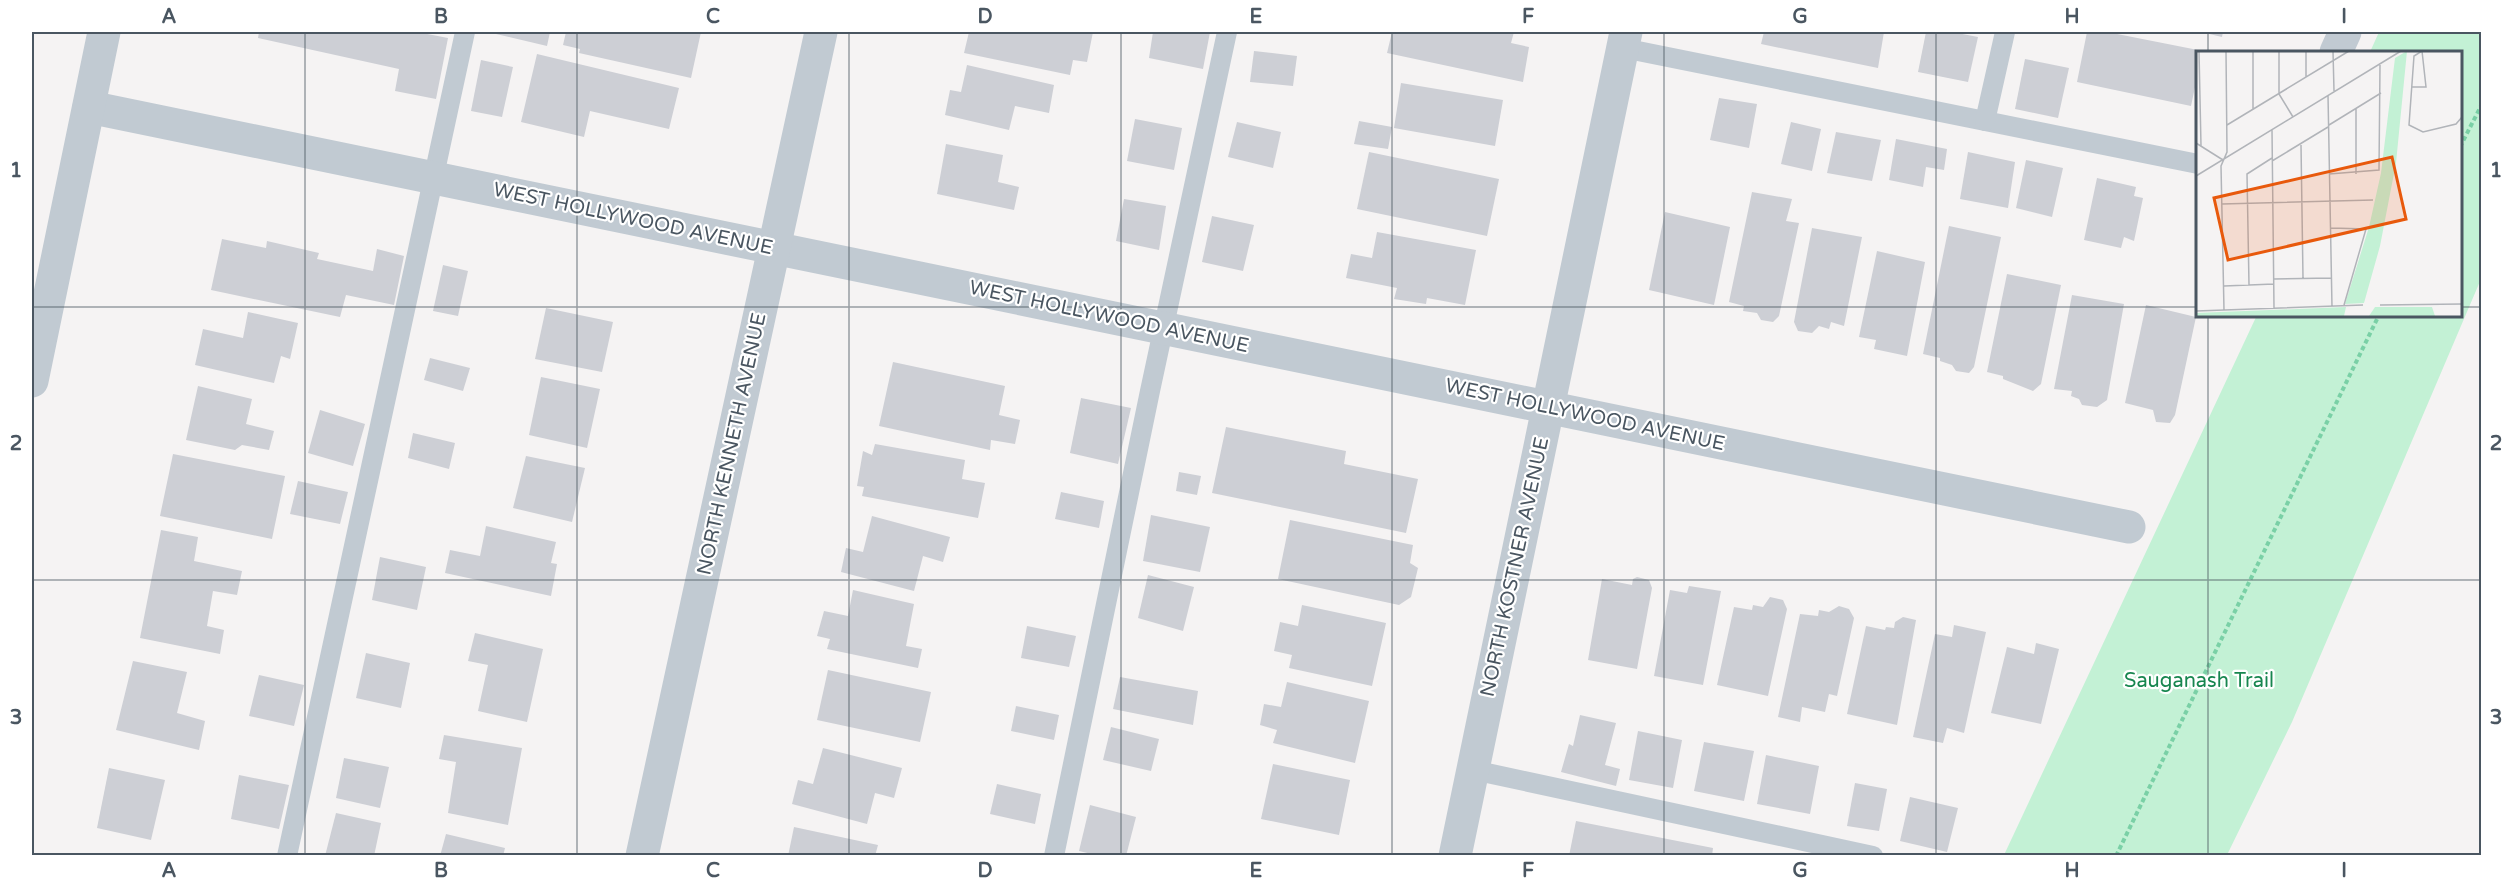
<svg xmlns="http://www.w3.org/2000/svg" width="2513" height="887" font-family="'Varela Round',sans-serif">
<rect width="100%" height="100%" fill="#f5f3f3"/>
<polygon fill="#c3f1d5" points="2379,32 2481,32 2481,279 2292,722 2227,855 2004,855 2257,315 2460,315 2460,52 2370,52"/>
<g fill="#cdcfd5">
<polygon points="259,32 417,32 448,38 436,99 395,91 399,69 258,38"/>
<polygon points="497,32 550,32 547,46 496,34"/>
<polygon points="566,32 701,32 691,78 579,53 580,49 563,45"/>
<polygon points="969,32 1093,32 1087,62 1073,60 1070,75 964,53"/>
<polygon points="1153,32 1210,32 1203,69 1149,58"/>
<polygon points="1392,32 1514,32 1511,43 1529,47 1523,82 1387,53"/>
<polygon points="1764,32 1884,32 1878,68 1761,44"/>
<polygon points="1926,32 1952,32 1978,37 1968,82 1918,72"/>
<polygon points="2087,32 2107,32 2203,51 2198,52 2198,73 2191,106 2077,82"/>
<polygon points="2201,32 2223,32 2222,37"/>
<polygon points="1254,51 1297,56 1293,86 1250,82"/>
<polygon points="537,54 679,88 669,129 590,111 584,137 521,122"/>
<polygon points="2025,59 2069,68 2058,118 2015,109"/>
<polygon points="481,60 513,67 502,117 471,111"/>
<polygon points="967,65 1054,85 1049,113 1015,106 1009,130 945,115 950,90 961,92"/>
<polygon points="1401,83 1503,100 1495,146 1394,128"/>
<polygon points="1719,98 1757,104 1749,148 1710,140"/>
<polygon points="1135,119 1182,128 1174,170 1127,161"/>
<polygon points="1359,121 1392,127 1388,149 1354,144"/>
<polygon points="1237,122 1281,132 1273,168 1228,157"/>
<polygon points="1791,122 1821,129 1812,171 1781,164"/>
<polygon points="1836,132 1881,140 1872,181 1827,173"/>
<polygon points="1896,139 1947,149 1944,170 1926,167 1923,187 1889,180"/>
<polygon points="946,144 1003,155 998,182 1019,187 1014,210 937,194"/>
<polygon points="1369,152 1499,179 1487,236 1357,209"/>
<polygon points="1968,152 2015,162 2008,208 1960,199"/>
<polygon points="2026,160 2063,168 2052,217 2016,208"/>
<polygon points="2097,178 2136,187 2134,196 2143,198 2134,241 2124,237 2121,248 2084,240"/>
<polygon points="1752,192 1792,199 1786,221 1799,223 1779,316 1773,322 1761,320 1757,313 1743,311 1744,306 1729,302"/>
<polygon points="1124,199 1166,206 1159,250 1116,241"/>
<polygon points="1665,212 1730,227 1714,305 1649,290"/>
<polygon points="1212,216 1254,225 1243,271 1202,262"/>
<polygon points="1949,226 2001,237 1974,367 1969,373 1956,371 1952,365 1940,361 1940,358 1923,354"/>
<polygon points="1812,228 1862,237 1844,326 1831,322 1829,329 1819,326 1812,333 1798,331 1794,322"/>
<polygon points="1377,232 1476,250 1465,305 1427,298 1426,304 1394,299 1397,288 1346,278 1351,254 1372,258"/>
<polygon points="222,239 266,248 267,241 319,253 317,259 373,271 377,249 404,256 394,305 346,295 340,317 211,290"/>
<polygon points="1877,251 1925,262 1907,356 1874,349 1876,340 1859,337"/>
<polygon points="443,265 468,271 458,316 433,311"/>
<polygon points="2007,274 2061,285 2041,384 2033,391 2003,379 2003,376 1987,372"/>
<polygon points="2072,295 2124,304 2107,400 2097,407 2082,405 2079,399 2071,396 2072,391 2054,389"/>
<polygon points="2146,305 2196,317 2175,415 2170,423 2156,422 2153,410 2125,403"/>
<polygon points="546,308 613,322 602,372 535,359"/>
<polygon points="248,312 298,323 290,359 281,356 274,383 195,365 203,329 243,338"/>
<polygon points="430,358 470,368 463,391 424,380"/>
<polygon points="893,362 1005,386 999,415 1020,420 1015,444 991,440 990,450 879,426"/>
<polygon points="541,377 600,389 587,448 529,435"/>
<polygon points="198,386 252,399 246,424 274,431 269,450 242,445 235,450 186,440"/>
<polygon points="1081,398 1131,408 1118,464 1070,453"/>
<polygon points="320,410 365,424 353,466 308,453"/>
<polygon points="1226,427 1346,451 1344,464 1418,479 1406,533 1212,493"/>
<polygon points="413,433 455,443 449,469 408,458"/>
<polygon points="875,444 965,460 962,479 985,483 978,518 862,496 864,487 857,486 863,451 872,455"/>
<polygon points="173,454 285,476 272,539 160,516"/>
<polygon points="526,456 585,468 572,522 513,508"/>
<polygon points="1179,472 1201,476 1197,495 1176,491"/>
<polygon points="298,481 348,492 340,524 290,514"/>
<polygon points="1061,492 1104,501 1099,528 1055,519"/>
<polygon points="1151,515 1210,527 1200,572 1143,561"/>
<polygon points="872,516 950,537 943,562 923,556 914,591 841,572 846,548 863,552"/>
<polygon points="1290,520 1413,545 1410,563 1418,568 1411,597 1399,605 1278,579"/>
<polygon points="486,526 556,542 551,563 557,564 551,596 445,573 450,550 480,556"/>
<polygon points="161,530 198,537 194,561 242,571 237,595 213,591 207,626 224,630 220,654 140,638"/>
<polygon points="380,557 426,567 417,610 372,600"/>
<polygon points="1148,575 1194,587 1183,631 1138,618"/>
<polygon points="1637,577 1649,580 1652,588 1637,669 1588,660 1602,579 1632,585 1633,579"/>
<polygon points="1689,586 1721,591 1703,685 1654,676 1670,590 1687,593"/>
<polygon points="853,590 914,604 906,646 922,649 918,668 827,649 830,639 817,636 824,611 848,616"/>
<polygon points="1770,597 1783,600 1787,609 1768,696 1717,685 1734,607 1752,610 1753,605 1763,607"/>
<polygon points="1302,605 1386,623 1372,686 1289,668 1292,655 1274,651 1280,622 1298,626"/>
<polygon points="1839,606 1849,609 1854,618 1837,696 1829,694 1825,712 1802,707 1800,722 1778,717 1800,614 1818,616 1819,610 1829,612"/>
<polygon points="1903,617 1916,620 1897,725 1847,714 1866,626 1885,630 1886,627 1894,628 1895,622"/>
<polygon points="1954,625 1986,632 1964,733 1947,728 1943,743 1913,737 1935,634 1952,637"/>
<polygon points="1027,626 1076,636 1069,667 1021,658"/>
<polygon points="475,633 543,649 527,722 478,711 488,665 468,661"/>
<polygon points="2036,643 2059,649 2041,724 1991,713 2007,647 2034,654"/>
<polygon points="366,653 410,663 401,708 356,698"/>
<polygon points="133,661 187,672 177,713 205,721 199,750 116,730"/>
<polygon points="828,670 931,692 920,742 817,720"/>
<polygon points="259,675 304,685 294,726 249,716"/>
<polygon points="1120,677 1198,691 1193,725 1113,709"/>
<polygon points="1287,682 1369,701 1355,763 1273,743 1277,730 1260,725 1264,704 1281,707"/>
<polygon points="1016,706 1059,715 1054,740 1011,731"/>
<polygon points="1580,715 1616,723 1605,765 1620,769 1616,786 1561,772 1569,744 1573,746"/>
<polygon points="1111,727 1159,739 1151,771 1103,760"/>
<polygon points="1638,731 1682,740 1673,788 1629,780"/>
<polygon points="444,735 522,748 508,825 448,813 456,762 439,759"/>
<polygon points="1704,742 1754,751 1744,801 1694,791"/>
<polygon points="823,748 902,768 894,798 875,793 867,824 792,804 798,780 813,784"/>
<polygon points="1766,755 1819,766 1810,814 1757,804"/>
<polygon points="344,758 389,767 380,808 336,798"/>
<polygon points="1273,764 1350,780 1339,835 1261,819"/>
<polygon points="109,768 165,780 151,840 97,828"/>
<polygon points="239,775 289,785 279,829 231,819"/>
<polygon points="1855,783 1887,789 1879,831 1847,826"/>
<polygon points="997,784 1041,794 1035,824 990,814"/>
<polygon points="1910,797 1958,808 1947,852 1900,841"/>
<polygon points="1090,805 1136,817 1126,856 1100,856 1079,851"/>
<polygon points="336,813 381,823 374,856 325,856"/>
<polygon points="1576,821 1713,848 1712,856 1569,856"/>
<polygon points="794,827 878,845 875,856 788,856"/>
<polygon points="446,834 505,848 503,856 440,856"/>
</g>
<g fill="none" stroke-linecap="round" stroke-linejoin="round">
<g stroke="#7ad0a6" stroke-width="4" stroke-dasharray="4.5 3" stroke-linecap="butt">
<polyline points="2460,147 2482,104"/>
<polyline points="2116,856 2379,315"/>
</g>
<g stroke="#c1cad2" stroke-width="20">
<polyline points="1623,48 2198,164"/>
<polyline points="1985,121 2005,32"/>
<polyline points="1473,770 1873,856"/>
<polyline points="287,856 465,32"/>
<polyline points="1054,856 1150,391 1227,32"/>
</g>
<g stroke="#c1cad2" stroke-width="33">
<polyline points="2336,52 2345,32"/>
<polyline points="89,107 2129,527"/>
<polyline points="32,381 104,32"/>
<polyline points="642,856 821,32"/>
<polyline points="1455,856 1626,32"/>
</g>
</g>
<path fill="none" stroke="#4a5661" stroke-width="1.5" stroke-opacity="0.55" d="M305 32V856M577 32V856M849 32V856M1121 32V856M1392 32V856M1664 32V856M1936 32V856M2208 32V52M32 307H2198M2460 307H2482M2208 315V856M32 580H2482"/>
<g text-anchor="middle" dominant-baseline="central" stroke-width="4.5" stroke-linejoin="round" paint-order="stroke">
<g font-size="20" fill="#4a5661" stroke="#fff">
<text transform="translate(633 219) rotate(12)">WEST HOLLYWOOD AVENUE</text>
<text transform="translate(1109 317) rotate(12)">WEST HOLLYWOOD AVENUE</text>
<text transform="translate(1585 415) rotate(12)">WEST HOLLYWOOD AVENUE</text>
<text transform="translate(732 444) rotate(-78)">NORTH KENNETH AVENUE</text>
<text transform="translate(1515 567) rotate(-78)">NORTH KOSTNER AVENUE</text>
</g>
<g font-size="20" fill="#17864f" stroke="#fff">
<text x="2199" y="681">Sauganash Trail</text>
</g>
</g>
<g transform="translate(2196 51)">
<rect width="266" height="266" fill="#f5f3f3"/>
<path d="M211 0 200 112 184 195 168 252 149 253 173 176 185 122 199 7ZM150 256 148 265H0V262ZM179 256H236L239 265H173Z" fill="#c3f1d5"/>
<path fill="none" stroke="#b1b4b9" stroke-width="1.5" d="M3 0 5 95M57 0V58M83 0V43L97 66M110 0V26M137 0 138 40M216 36H230L226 0 218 5 213 74 227 81 260 73 266 66M132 44 136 256M160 57V123M31 74 153 0M133 74 185 42M76 79 78 257M0 92 27 109M105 94 107 227M76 110 132 76M133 123 183 119 184 14M0 125 205 0M26 153 177 149M135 177 170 178 148 254M78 228 136 227M53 234 51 123 76 107M28 235 78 233M184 254 266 253M28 259 25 115 31 101 30 0M0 260 167 254"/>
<path fill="#e8590c" fill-opacity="0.15" stroke="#e8590c" stroke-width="3" d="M196 106 210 168 32 209 18 147Z"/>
<rect width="266" height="266" fill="none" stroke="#4a5661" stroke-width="3"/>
</g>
<rect width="2513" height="887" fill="none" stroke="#ffffff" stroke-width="66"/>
<rect x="33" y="33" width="2447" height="821" fill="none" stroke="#4a5661" stroke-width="2"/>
<g font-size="20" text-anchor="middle" font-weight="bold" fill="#4a5661">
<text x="169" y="23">A</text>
<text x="441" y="23">B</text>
<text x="713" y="23">C</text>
<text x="985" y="23">D</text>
<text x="1256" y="23">E</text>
<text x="1528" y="23">F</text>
<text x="1800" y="23">G</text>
<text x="2072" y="23">H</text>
<text x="2344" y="23">I</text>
<text x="16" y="177">1</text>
<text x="2496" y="177">1</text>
<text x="16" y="450">2</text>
<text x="2496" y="450">2</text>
<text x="16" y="724">3</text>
<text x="2496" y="724">3</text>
<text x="169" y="877">A</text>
<text x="441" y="877">B</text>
<text x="713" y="877">C</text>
<text x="985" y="877">D</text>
<text x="1256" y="877">E</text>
<text x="1528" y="877">F</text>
<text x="1800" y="877">G</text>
<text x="2072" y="877">H</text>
<text x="2344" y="877">I</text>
</g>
</svg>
